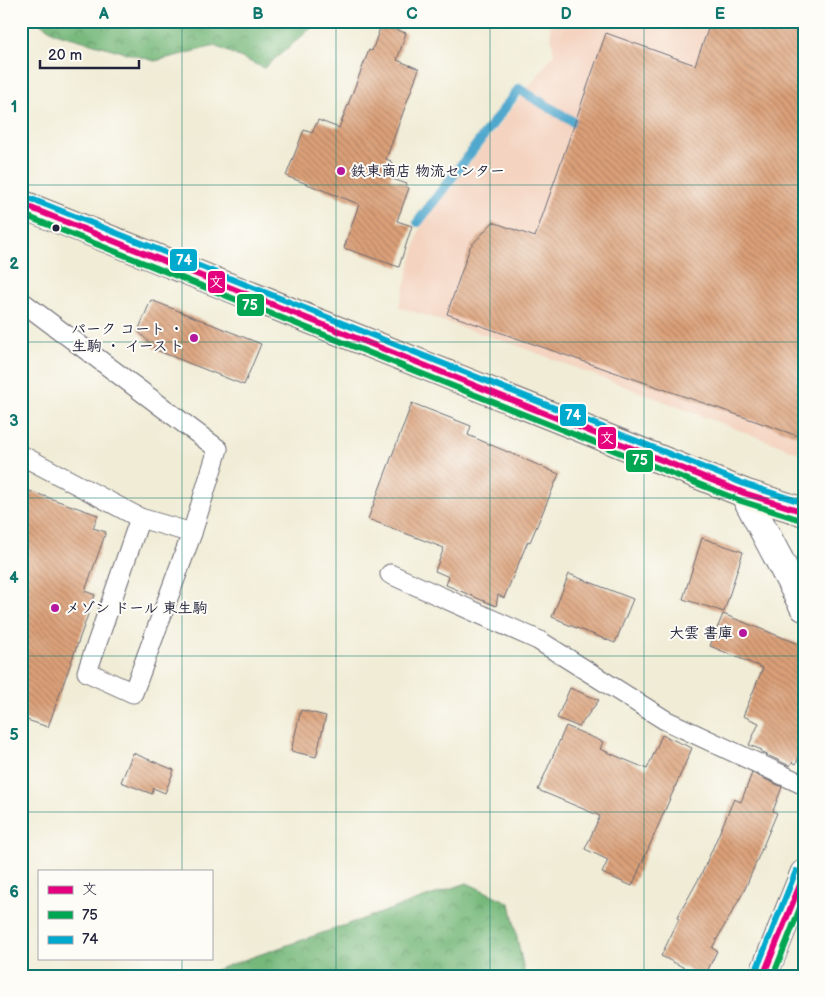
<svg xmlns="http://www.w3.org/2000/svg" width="825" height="997" font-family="'Balsamiq Sans','Klee One',sans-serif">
<defs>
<pattern id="forest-crowns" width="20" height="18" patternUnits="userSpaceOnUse" patternTransform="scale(1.25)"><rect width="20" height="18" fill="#76b87a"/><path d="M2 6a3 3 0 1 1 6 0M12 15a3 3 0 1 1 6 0" fill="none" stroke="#609565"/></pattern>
<pattern id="building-back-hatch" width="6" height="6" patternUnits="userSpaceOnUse" patternTransform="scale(1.25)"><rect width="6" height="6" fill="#dba078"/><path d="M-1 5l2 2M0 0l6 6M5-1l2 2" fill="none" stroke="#b18264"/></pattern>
</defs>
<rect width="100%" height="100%" fill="#fdfcf7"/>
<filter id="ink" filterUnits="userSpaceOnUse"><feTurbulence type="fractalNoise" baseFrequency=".02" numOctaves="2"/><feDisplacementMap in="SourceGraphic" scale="10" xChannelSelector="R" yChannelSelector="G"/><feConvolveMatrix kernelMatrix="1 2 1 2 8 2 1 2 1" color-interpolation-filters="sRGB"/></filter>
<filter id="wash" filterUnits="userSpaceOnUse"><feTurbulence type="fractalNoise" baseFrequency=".0096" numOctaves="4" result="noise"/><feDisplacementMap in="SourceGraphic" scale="20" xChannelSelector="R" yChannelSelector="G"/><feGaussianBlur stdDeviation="1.12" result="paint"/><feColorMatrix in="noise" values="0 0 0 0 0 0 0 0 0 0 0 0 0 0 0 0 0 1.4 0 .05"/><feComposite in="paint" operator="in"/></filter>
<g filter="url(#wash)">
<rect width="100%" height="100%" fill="#f0ecd6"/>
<polygon fill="#f4d3c0" points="549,21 804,21 804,455 516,345 399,307 420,228 554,54"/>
<g fill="url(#forest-crowns)" stroke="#4c6d5a">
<polygon points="37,21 320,21 264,68 215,46 155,61 55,33"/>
<polygon points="467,883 510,903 525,976 198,976"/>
</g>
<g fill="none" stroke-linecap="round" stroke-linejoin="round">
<polyline stroke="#51a8cd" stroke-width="10" points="418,222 519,89 585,129"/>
</g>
<g id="blocks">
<g fill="url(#building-back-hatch)">
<polygon points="711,21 804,21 804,438 447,314 470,247 493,222 535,237 606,33 695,65"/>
<polygon points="381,25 406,33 397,60 419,69 386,159 391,161 390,162 396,165 390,178 407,184 406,187 409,188 397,221 412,226 399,267 344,248 359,204 286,176 304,130 312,133 318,120 339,128 369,50 372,51"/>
<polygon points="151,300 261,344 244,385 156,350 138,331"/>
<polygon points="412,403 471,426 468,435 559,474 530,542 528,541 504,598 498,595 496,606 446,585 449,577 435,571 444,548 368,519"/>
<polygon points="21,488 98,515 93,528 106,532 85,591 95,595 48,727 21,718"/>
<polygon points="702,538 743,552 724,612 683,599"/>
<polygon points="569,574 633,599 615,643 564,623 564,622 552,617"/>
<polygon points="723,614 804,646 804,745 796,764 792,762 790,766 761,752 762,750 749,745 759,723 743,716 763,668 710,646"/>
<polygon points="570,688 599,700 579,727 557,718"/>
<polygon points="301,710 326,716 316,757 291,751"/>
<polygon points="566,726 603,742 600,749 647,769 662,735 692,748 632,886 602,873 608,860 585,849 600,816 538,790"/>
<polygon points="133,753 174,770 165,793 153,788 152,794 121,782"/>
<polygon points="752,773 782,787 773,811 777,813 744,891 712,948 717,951 705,976 701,976 661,956 679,919 677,918 702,873 734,799 741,802"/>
</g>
</g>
</g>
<g filter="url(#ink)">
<use href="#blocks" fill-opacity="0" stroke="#6a6971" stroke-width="1"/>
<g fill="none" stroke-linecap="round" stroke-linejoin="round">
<g stroke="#6a6971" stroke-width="21">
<g id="service">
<polyline points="21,301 218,449 192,533 133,693 87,672 140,518"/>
<polyline points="21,455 140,518 192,533"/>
<polyline points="390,574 538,640 665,720 804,785"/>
</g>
</g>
<g stroke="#6a6971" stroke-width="30">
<polyline id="minor" points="744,493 804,607"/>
</g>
<g stroke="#6a6971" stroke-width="30">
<polyline id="tertiary" points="763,976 804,874"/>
</g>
<g stroke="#6a6971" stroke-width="30">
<polyline id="secondary" points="21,204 744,493 804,512"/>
</g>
<use href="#service" stroke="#fff" stroke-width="19"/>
<use href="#minor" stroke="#fff" stroke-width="28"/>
<use href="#tertiary" stroke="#fff" stroke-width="28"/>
<use href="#secondary" stroke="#fbe6c4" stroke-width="28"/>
<g stroke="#fdfcf7" stroke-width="10">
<g id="bus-1">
<polyline points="21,204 744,493 804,512"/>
<polyline points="763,976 804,875"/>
</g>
</g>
<g stroke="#fdfcf7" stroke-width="10">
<g id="bus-2">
<polyline points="21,214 741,501 801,520"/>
<polyline points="773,976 804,898"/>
</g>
</g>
<g stroke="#fdfcf7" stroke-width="10">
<g id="bus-3">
<polyline points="24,196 747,485 804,503"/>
<polyline points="755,973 796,871"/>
</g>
</g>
<use href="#bus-1" stroke="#e5007d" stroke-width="6"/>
<use href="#bus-2" stroke="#00a651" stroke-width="6"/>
<use href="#bus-3" stroke="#00a9ce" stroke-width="6"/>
</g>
</g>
<path fill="none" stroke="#0f766e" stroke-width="1" stroke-opacity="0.55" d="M182 21V871M336 21V976M490 21V976M644 21V976M21 185H804M21 342H804M21 498H804M21 656H804M21 812H804M182 958V976"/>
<g fill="#b5179e" stroke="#fdfcf7" stroke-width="2">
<circle cx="341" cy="171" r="5"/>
<circle cx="194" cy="338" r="5"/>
<circle cx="55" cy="608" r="5"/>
<circle cx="743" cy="633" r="5"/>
</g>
<circle fill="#22223b" stroke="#fdfcf7" stroke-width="2" cx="56" cy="228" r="4.5"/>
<g text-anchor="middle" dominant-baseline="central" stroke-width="4" stroke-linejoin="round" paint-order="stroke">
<g font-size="15" font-weight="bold" fill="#22223b" stroke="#fdfcf7" text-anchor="start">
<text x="351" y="171">鉄東商店 物流センター</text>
<text x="184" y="329" text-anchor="end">パーク コート ・<tspan x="184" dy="17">生駒 ・ イースト</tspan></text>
<text x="65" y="608">メゾン ドール 東生駒</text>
<text x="733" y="633" text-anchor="end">大雲 書庫</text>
</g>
</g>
<g stroke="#fdfcf7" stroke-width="2">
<rect x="169" y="248" width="29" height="24" rx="5" fill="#00a9ce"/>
<rect x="207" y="270" width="19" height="24" rx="5" fill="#e5007d"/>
<rect x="236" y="293" width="29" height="24" rx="5" fill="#00a651"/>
<rect x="559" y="403" width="28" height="24" rx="5" fill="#00a9ce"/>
<rect x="597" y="426" width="20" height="24" rx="5" fill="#e5007d"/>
<rect x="625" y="449" width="29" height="24" rx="5" fill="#00a651"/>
</g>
<g font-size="14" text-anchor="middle" font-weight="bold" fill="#fff">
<text x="184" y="265">74</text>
<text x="216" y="287">文</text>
<text x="250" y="310">75</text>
<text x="573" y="420">74</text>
<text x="607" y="443">文</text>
<text x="640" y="465">75</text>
</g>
<rect width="825" height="997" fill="none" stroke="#fdfcf7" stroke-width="55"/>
<rect x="38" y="870" width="175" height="90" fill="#fdfcf7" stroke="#a5a5ac"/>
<rect x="48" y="886" width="25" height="8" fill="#e5007d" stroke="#a5a5ac"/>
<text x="82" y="894" font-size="15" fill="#22223b">文</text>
<rect x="48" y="911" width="25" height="8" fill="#00a651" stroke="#a5a5ac"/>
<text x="82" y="920" font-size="15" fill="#22223b">75</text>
<rect x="48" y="936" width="25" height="8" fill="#00a9ce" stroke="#a5a5ac"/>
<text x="82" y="944" font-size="15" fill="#22223b">74</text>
<path d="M40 60v8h99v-8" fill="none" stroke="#22223b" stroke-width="2.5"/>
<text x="48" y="60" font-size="15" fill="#22223b" stroke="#fdfcf7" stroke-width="4" paint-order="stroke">20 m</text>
<rect x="28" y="28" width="770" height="942" fill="none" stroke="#0f766e" stroke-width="2"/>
<g font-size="16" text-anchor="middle" font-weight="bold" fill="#0f766e">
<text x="104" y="19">A</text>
<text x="258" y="19">B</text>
<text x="412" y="19">C</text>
<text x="566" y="19">D</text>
<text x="720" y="19">E</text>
<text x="14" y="112">1</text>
<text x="14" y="269">2</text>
<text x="14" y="426">3</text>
<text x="14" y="583">4</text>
<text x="14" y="740">5</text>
<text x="14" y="897">6</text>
</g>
</svg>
